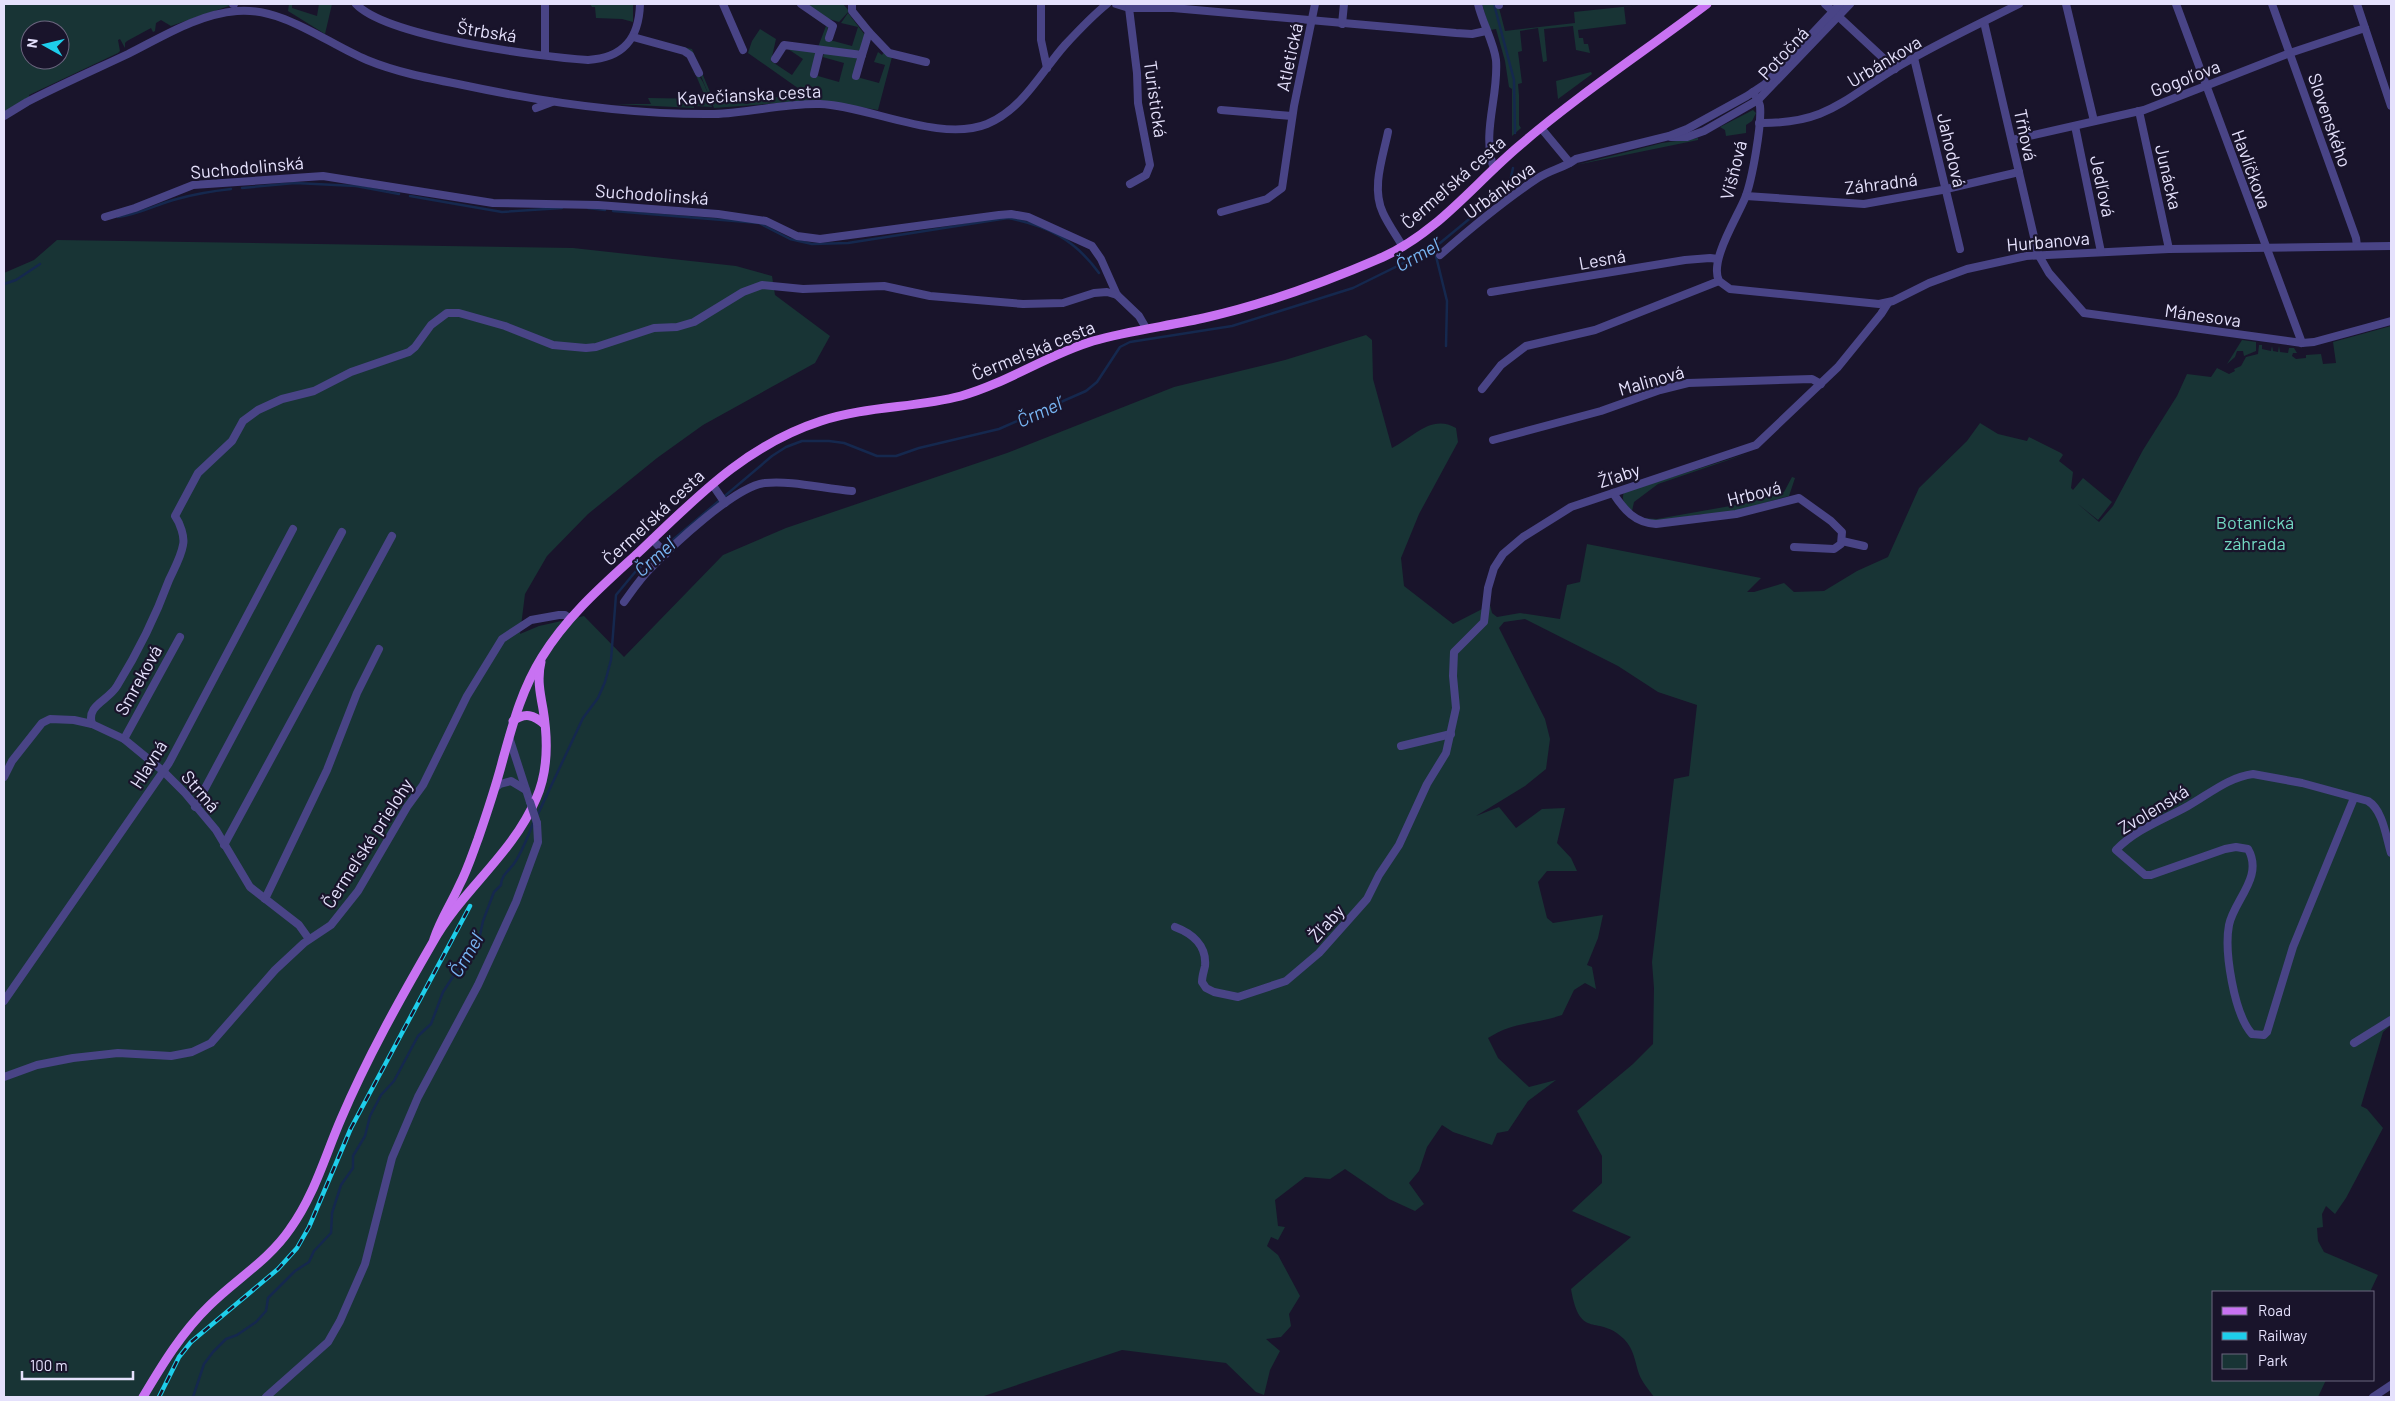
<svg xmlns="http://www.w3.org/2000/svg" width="2395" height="1401" font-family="Barlow,sans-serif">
<rect width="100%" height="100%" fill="#19142b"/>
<g fill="#183435" fill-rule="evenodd">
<path d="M4 4H229V6L171 26 161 20 156 23 155 31 153 32 151 28 127 41 125 43V48L120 39 118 40 120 51 118 53 29 95 30 99 4 116ZM30 30H60V60H30Z"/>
<polygon points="289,4 292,5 292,8 317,16 319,4 332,4 325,34 288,11"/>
<polygon points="590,4 633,4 633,22 622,19 596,18 595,7 592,7"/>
<polygon points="805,4 843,4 849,11 839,22 826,18"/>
<polygon points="1482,4 1498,4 1505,31 1575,23 1574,12 1641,5 1624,7 1626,24 1578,30 1579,38 1583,38 1584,44 1588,44 1590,53 1576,50 1573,26 1544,29 1547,61 1543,62 1538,28 1520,31 1522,51 1518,52 1522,83 1518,84 1519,95 1519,125 1521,128 1512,136 1512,89 1509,87 1505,61 1496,29 1490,30"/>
<polygon points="810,13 828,27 826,39 852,46 858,27 841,23 848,13 865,35 860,50 857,51 818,47 826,26 809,14"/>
<polygon points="760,29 776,39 771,61 792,75 803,59 788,49 813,51 816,53 811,74 839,82 844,63 826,58 823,57 824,53 857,58 853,76 879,83 885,65 874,62 878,52 882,55 884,52 892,57 878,110 818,100 714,108 692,54 641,38 692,49 713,99 747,104 802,91 748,53 752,41"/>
<path d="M691 71C704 74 708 96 712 107L694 106V108L616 104H651L648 98 706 99 695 73Z"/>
<polygon points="1591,72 1592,74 1558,99 1556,81"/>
<polygon points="1753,110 1756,113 1752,121 1746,125 1746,133 1726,136 1725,130 1720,127"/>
<polygon points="1698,138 1698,140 1576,165 1662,143"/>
<path d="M57 240 573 248 736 266 772 276 775 295 830 336 815 363 703 425 657 458 588 514 547 556 525 594 520 634 539 626 584 616 624 657 723 555 786 528 1007 453 1174 387 1285 360 1366 335 1372 340 1373 379 1392 448C1414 437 1431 414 1456 428L1458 442 1419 514 1401 558 1404 586 1453 624 1490 605 1492 613 1497 617 1520 613 1560 619 1567 585 1580 582 1587 544 1761 578 1747 592H1754L1784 583 1794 592 1824 591 1857 571 1888 557 1919 488 1967 441 1980 423 1998 434 2027 441 2029 437 2061 453 2063 455 2059 461 2073 472 2071 488 2073 490 2083 478 2112 502 2098 520 2078 504 2099 522 2113 506 2143 450 2177 396 2187 374 2211 377 2217 368 2229 374 2235 371 2234 369 2241 366 2246 357 2258 354 2259 345H2262V349L2271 351 2272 346 2273 351 2278 352 2279 346 2280 352 2288 353 2289 348H2294L2297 353H2293L2292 356 2296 359 2306 358V355L2321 354 2323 364 2336 363 2333 342 2391 326V1025L2383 1032 2361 1106 2367 1109 2383 1128 2346 1198 2335 1214 2326 1206 2322 1214 2323 1227 2317 1228 2318 1241 2324 1252 2378 1275 2370 1292H2214V1380H2326L2318 1397H1654C1649 1390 1642 1382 1639 1374 1635 1362 1634 1349 1624 1339 1598 1313 1580 1342 1571 1289L1631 1237 1572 1211 1602 1183V1156L1577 1111 1633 1064 1653 1044 1654 988 1652 962 1674 779 1689 776 1697 705 1658 692 1618 666 1525 619 1504 622 1499 628 1545 719 1550 739 1546 769 1525 786 1476 816 1499 807 1516 828 1542 809 1565 808 1557 843 1571 858 1577 871H1547L1538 882 1547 918 1553 923 1603 915 1598 938 1587 965 1592 967 1596 989 1585 983 1574 990 1562 1015C1533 1025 1515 1021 1488 1038L1498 1058 1529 1087 1556 1080 1528 1101 1508 1131 1497 1133 1492 1145 1453 1132 1442 1125 1427 1147 1419 1171 1409 1183 1424 1204 1415 1211 1389 1199 1345 1169 1330 1179 1305 1177 1275 1200 1278 1226 1285 1227 1278 1240 1271 1237 1267 1246 1278 1255 1300 1296 1289 1314 1291 1326 1281 1337 1266 1339 1280 1351 1270 1370 1264 1395 1256 1392 1226 1363 1122 1350 981 1397H4V273L34 260Z"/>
<polygon points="2242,340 2256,342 2256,351 2244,356 2243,351 2237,351 2235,357 2227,364"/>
<path d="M1749 453 1658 484 1634 502 1632 511 1642 518 1657 519 1747 503 1784 492 1792 477 1795 478 1789 496 1725 514H1701L1665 521 1642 520C1633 513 1619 505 1624 492Z"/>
</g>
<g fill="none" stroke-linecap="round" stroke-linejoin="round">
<g stroke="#15284e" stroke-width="2.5">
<polyline points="1494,4 1514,80 1515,133"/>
<polyline points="242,188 295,183 356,186 399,194"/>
<polyline points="410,196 502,212 562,208"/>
<polyline points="588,208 605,210"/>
<path d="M613 211 759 223 790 239 812 244 848 243 1008 218C1049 226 1075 240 1099 273"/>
<path d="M118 217C140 214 157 204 177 199 195 194 213 191 231 189"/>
<polyline points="1434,248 1447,301 1446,346"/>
<polyline points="4,284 16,280 40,264"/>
<polyline points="537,816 583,718 598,698 605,682 611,660 616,595 636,571 772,456 786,447 802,441 829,441 844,443 877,456 896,456 919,448 999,429 1086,391 1097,382 1120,347 1130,342 1232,326 1353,288 1434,248 1502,192 1510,182 1513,168"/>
<path d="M193 1397 204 1364 213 1352 226 1339 237 1335 256 1322 266 1311 268 1298 295 1271 309 1262 314 1251 331 1233 332 1213 341 1185 353 1168V1156L365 1136 370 1116 381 1095 394 1081 418 1036 431 1024 443 992 480 935 483 921 494 892 501 885C501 876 508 871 513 865 522 853 528 836 534 821"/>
</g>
<g stroke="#494486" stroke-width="8">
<polyline points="233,4 234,4"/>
<path d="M356 4C387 37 540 57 588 60 624 58 639 38 640 4"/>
<polyline points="723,4 743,50"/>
<polyline points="801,4 833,26 829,38"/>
<polyline points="1041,4 1041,40 1047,68"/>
<polyline points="1116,4 1129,8 1173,8 1456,33 1472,34 1486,31"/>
<path d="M1478 4C1482 22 1494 43 1496 60 1499 96 1481 133 1494 169"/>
<polyline points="1499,4 1499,5"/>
<polyline points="1825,4 1895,69"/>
<polyline points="2066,4 2094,121"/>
<polyline points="2176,4 2302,343"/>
<polyline points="2272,4 2356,238 2357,246"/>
<polyline points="2357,4 2391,106"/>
<polyline points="1129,8 1137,73 1138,103 1150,165 1146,175 1130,184"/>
<polyline points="1984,22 2038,254 2049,273 2084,313 2302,343 2314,342 2391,321"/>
<polyline points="1342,24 1344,4"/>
<polyline points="869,32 889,53 926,62"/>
<polyline points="633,37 684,51 690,55 699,73"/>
<polyline points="545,55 545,4"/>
<polyline points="1914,58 1960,249"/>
<polyline points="775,59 784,45 862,55 869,32 852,11 852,4"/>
<polyline points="814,74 820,50"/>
<polyline points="856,76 862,55"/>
<path d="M1753 92C1756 97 1759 101 1760 106 1762 124 1752 181 1745 198 1737 218 1709 261 1719 281L1730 289 1879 304 1893 301 1929 283 1967 269 2026 256 2169 249 2391 246"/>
<polyline points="536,108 552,102"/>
<polyline points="1221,110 1292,116"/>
<polyline points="2139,111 2169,249"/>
<path d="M4 116 27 102C60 85 94 70 128 54 162 37 198 14 237 11 283 7 326 43 367 60 396 72 427 78 458 84 542 102 628 115 714 114 750 113 784 103 820 104 869 106 940 143 987 124 1023 109 1041 72 1065 45 1078 31 1092 16 1107 4"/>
<path d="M1759 123C1825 124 1842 101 1894 69 1934 45 1977 25 2019 4"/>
<polyline points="2075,126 2101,252"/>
<polyline points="1541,128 1570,163"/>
<path d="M1388 132C1383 157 1371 188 1383 213 1388 224 1396 235 1403 247"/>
<polyline points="1671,137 1687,137 1704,131 1758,100 1850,4"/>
<polyline points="2012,140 2144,110 2290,53 2365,28"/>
<polyline points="1746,196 1864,204 1942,190 2019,172"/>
<polyline points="1221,212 1267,199 1282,188 1294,106 1315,4"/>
<polyline points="105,217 135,208 193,185 323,176 493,203 598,205 718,214 766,221 797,236 820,239 999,215 1011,214 1028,217 1092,246 1101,259 1117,295 1139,316 1146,328"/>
<path d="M1440 255C1471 228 1503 201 1538 178 1550 170 1564 168 1576 159L1669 136 1687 129 1747 96 1765 84 1840 4"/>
<polyline points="1491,292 1685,260 1710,258 1718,259"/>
<polyline points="1482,389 1501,365 1526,346 1595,330 1719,281"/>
<polyline points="1493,440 1601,411 1660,390 1688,383 1812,379 1821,384"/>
<polyline points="712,484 725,503"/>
<path d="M1613 493C1624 510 1635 523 1656 524L1736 514 1799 498 1831 521 1842 532 1841 544 1834 549 1794 547"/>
<polyline points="652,539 666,554"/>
<polyline points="1842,541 1864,546"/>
<path d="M624 602C632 591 640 579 650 569 671 547 735 486 765 483 791 480 825 489 852 491"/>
<path d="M92 724C86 705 108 701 117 686 138 652 155 618 169 580 174 569 181 557 183 545 185 537 180 523 175 516L198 473 232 441 243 421 258 410 282 399 314 391 351 372 409 352 415 347 431 325 447 313H459L505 326 553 345 586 348 596 347 654 328 677 327 694 322 743 292 762 285 803 289 884 286 930 296 1023 304 1063 303 1094 293 1107 292 1117 295"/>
<polyline points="509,737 530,802"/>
<polyline points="124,739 180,637"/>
<polyline points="1401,746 1451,734"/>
<polyline points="4,777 12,761 42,723 50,719 74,720 92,724 124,739 163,771 185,793 216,830 250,887 299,925 309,939"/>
<polyline points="494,789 500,784 511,781 526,790"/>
<path d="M2354 798 2293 947 2267 1032 2264 1035 2252 1034C2234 1014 2224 951 2229 925 2234 900 2264 877 2248 849L2236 847 2225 849 2151 875H2145L2116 850C2136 829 2163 820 2188 806 2209 794 2229 777 2253 774L2302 783 2368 801C2383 810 2386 837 2391 853"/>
<polyline points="195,807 342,532"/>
<polyline points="224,845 392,536"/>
<polyline points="265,899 327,770 357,693 379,649"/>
<path d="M1175 927C1191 933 1207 945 1205 966 1204 971 1202 976 1202 982L1206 988 1214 992 1238 997 1286 981 1319 953 1367 899 1379 875 1399 845 1427 784 1446 753 1456 708 1453 676 1454 652 1484 622 1488 588 1494 568 1503 554 1523 537 1571 507 1756 445 1838 367 1881 314 1888 303"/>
<polyline points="4,1001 169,763 293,529"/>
<polyline points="2354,1043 2391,1020"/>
<polyline points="4,1077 37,1065 73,1058 118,1053 171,1056 192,1052 211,1043 275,970 304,943 331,925 358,891 407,807 423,785 467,696 502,639 531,620 559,615 565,615 569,618"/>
<polyline points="266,1397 328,1342 340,1321 365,1264 392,1158 418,1097 478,985 516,902 538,842 537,823"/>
<polyline points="2373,1397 2391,1385"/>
</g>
<g stroke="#c872f2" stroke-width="9">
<path d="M513 721C525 712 534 715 544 724"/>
<path d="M434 939C440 920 451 904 459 886 467 871 472 855 478 839 487 813 496 786 503 759 513 723 522 689 542 657 567 616 603 585 638 553 695 499 744 446 821 421 866 406 915 408 961 396 1007 383 1047 355 1093 341 1131 330 1170 326 1208 317 1265 304 1330 280 1383 257 1438 232 1474 184 1519 146 1578 95 1645 51 1707 4"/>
<path d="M143 1397C162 1365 182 1332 209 1306 235 1280 269 1260 290 1229 314 1196 325 1156 341 1119 367 1058 400 999 433 942 462 890 512 855 536 799 549 770 548 739 543 709 540 693 537 678 541 662"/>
</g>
<g stroke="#1eceeb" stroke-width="4.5">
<polyline id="rail" points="159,1397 179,1357 191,1342 278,1269 297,1248 309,1227 351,1128 470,906"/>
</g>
<use href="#rail" stroke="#19142b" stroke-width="2.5" stroke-dasharray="8" stroke-linecap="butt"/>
<polyline stroke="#494486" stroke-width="8" points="530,802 537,823"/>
</g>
<g text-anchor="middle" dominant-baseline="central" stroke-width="4.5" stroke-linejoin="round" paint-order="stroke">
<g font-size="18" fill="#e5e1fc" stroke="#19142b">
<text transform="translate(487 31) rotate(9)">Štrbská</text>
<text transform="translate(1783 53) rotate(-47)">Potočná</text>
<text transform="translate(1289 57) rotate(-78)">Atletická</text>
<text transform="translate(1884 61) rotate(-31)">Urbánkova</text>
<text transform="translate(2185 78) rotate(-21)">Gogoľova</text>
<text transform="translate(749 94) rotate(-3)">Kavečianska cesta</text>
<text transform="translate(1156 99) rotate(82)">Turistická</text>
<text transform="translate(2330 120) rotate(71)">Slovenského</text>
<text transform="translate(2026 135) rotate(78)">Tŕňová</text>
<text transform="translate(1952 150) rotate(77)">Jahodová</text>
<text transform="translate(247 167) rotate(-5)">Suchodolinská</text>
<text transform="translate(2252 169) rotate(70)">Havlíčkova</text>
<text transform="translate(1733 170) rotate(-76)">Višňová</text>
<text transform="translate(2169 177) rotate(77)">Junácka</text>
<text transform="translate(1453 182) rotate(-41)">Čermeľská cesta</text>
<text transform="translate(1881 183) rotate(-7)">Záhradná</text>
<text transform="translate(2103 186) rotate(78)">Jedľová</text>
<text transform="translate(1499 190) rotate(-36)">Urbánkova</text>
<text transform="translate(652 194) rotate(4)">Suchodolinská</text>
<text transform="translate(2048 241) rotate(-5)">Hurbanova</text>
<text transform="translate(1602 259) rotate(-10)">Lesná</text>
<text transform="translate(2203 315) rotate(8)">Mánesova</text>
<text transform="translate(1033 350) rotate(-22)">Čermeľská cesta</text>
<text transform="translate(1651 380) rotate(-16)">Malinová</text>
<text transform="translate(1619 475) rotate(-18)">Žľaby</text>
<text transform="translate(1754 493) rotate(-14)">Hrbová</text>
<text transform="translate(653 517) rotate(-43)">Čermeľská cesta</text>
<text transform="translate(138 680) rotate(-61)">Smreková</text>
<text transform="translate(148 764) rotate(-58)">Hlavná</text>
<text transform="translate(201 791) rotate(49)">Strmá</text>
<text transform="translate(2153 809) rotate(-31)">Zvolenská</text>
<text transform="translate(367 843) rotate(-57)">Čermeľské prielohy</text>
<text transform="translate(1326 923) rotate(-48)">Žľaby</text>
</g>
<g font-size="18" fill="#72d8c2" stroke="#19142b">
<text x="2255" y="522">Botanická<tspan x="2255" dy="21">záhrada</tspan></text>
</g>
<g font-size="19" font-style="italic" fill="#78b5f3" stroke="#19142b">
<text transform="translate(1418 254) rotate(-29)">Črmeľ</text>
<text transform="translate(1040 411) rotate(-24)">Črmeľ</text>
<text transform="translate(655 556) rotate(-42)">Črmeľ</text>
<text transform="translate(466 954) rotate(-59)">Črmeľ</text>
</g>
</g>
<rect width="2395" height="1401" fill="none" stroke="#e5e1fc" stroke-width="10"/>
<rect x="2212" y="1291" width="162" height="90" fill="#19142b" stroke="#6b667f"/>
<rect x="2222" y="1307" width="25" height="8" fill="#c872f2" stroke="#6b667f"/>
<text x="2258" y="1316" font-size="15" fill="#e5e1fc">Road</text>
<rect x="2222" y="1332" width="25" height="8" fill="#1eceeb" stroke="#6b667f"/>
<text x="2258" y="1341" font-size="15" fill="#e5e1fc">Railway</text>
<rect x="2222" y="1354" width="25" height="15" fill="#183435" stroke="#6b667f"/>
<text x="2258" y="1366" font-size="15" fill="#e5e1fc">Park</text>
<g transform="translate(45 45) rotate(278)"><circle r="24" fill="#19142b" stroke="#6b667f"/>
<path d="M0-4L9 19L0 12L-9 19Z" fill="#1eceeb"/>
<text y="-8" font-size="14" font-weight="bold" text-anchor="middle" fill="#e5e1fc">N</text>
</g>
<path d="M22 1371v8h111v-8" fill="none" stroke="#e5e1fc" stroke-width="2.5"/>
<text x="30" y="1371" font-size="15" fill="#e5e1fc" stroke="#19142b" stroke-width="4" paint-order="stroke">100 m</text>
</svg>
